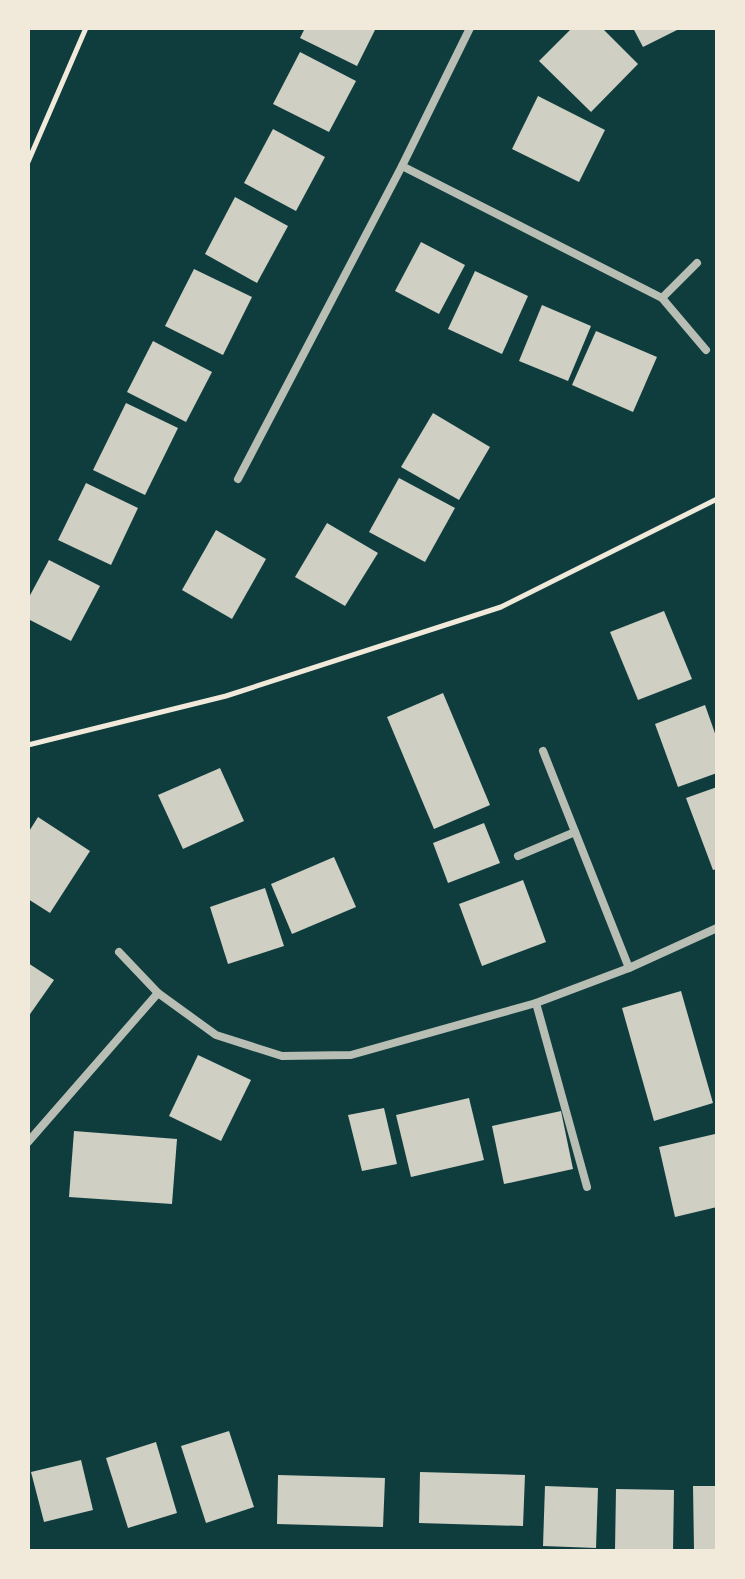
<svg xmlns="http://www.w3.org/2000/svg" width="745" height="1579" font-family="'Space Grotesk',sans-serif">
<rect width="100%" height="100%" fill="#0f3d3e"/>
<g fill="#cfcfc3">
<polygon points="305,28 376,28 357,66 300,38"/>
<polygon points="572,28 602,28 638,64 591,112 539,61"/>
<polygon points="633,28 681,28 643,47"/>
<polygon points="300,52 356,81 329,132 273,104"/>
<polygon points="538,96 605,130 579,182 512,149"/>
<polygon points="273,129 325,157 296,211 244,183"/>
<polygon points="235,197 288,226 257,283 205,254"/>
<polygon points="421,242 465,265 439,314 395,291"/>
<polygon points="194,269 252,297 223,355 165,326"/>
<polygon points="475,271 528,296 502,354 448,329"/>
<polygon points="542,305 591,326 568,381 519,361"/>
<polygon points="596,331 657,357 633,412 572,385"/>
<polygon points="153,341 212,372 186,422 127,392"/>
<polygon points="126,403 178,428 145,495 93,470"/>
<polygon points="433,413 490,447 459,500 401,467"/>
<polygon points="399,478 455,508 425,562 369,532"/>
<polygon points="86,483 138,508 111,565 58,540"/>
<polygon points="327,523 378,553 345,606 295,577"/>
<polygon points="216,530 266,559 232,619 182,590"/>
<polygon points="49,560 100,586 71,641 28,619 28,599"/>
<polygon points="664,611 692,679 638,700 610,632"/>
<polygon points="443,693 490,805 434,829 387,717"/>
<polygon points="705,705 717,739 717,773 678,787 655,724"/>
<polygon points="220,768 244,821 183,849 158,795"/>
<polygon points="717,787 717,869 713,870 686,798"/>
<polygon points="38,817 90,851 50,913 28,899 28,833"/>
<polygon points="484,823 500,863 448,883 433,843"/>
<polygon points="334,857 356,907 292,934 271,884"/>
<polygon points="523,880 546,942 482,966 459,904"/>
<polygon points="265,888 284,946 228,964 210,907"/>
<polygon points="28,963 54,980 28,1017"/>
<polygon points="681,991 713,1103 654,1121 622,1008"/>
<polygon points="198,1055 251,1080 221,1141 169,1116"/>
<polygon points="469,1098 484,1160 411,1177 396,1115"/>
<polygon points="384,1108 397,1164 362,1171 348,1115"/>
<polygon points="561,1111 573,1169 504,1184 492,1126"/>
<polygon points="74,1131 177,1139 172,1204 69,1197"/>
<polygon points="715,1134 717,1207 675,1217 659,1147"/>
<polygon points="229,1431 254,1507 206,1523 181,1446"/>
<polygon points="156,1442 177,1513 128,1528 106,1458"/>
<polygon points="81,1460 93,1510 44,1522 31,1472"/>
<polygon points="420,1472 525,1475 523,1526 419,1523"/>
<polygon points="278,1475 385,1478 383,1527 277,1524"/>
<polygon points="545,1486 598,1488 596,1548 543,1546"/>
<polygon points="693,1486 717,1486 717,1550 694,1550"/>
<polygon points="616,1489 674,1490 673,1551 615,1550"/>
</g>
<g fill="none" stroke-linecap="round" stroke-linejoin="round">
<g stroke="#f1e9da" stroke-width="5">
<polyline points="28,162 86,28"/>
<polyline points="28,745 226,696 501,607 717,499"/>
</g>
<g stroke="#b8beb3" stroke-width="8">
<polyline points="402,166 662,298 706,350"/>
<polyline points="662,298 697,263"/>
<polyline points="238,479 402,166 470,28"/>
<polyline points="543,751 629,968"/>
<polyline points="518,856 575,832"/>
<polyline points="119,952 158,993 216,1035 282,1056 351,1055 536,1003 629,968 717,928"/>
<polyline points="536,1003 587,1187"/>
<polyline points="28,1142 158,993"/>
</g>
</g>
<rect width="745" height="1579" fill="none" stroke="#f1e9da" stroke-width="60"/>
</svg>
